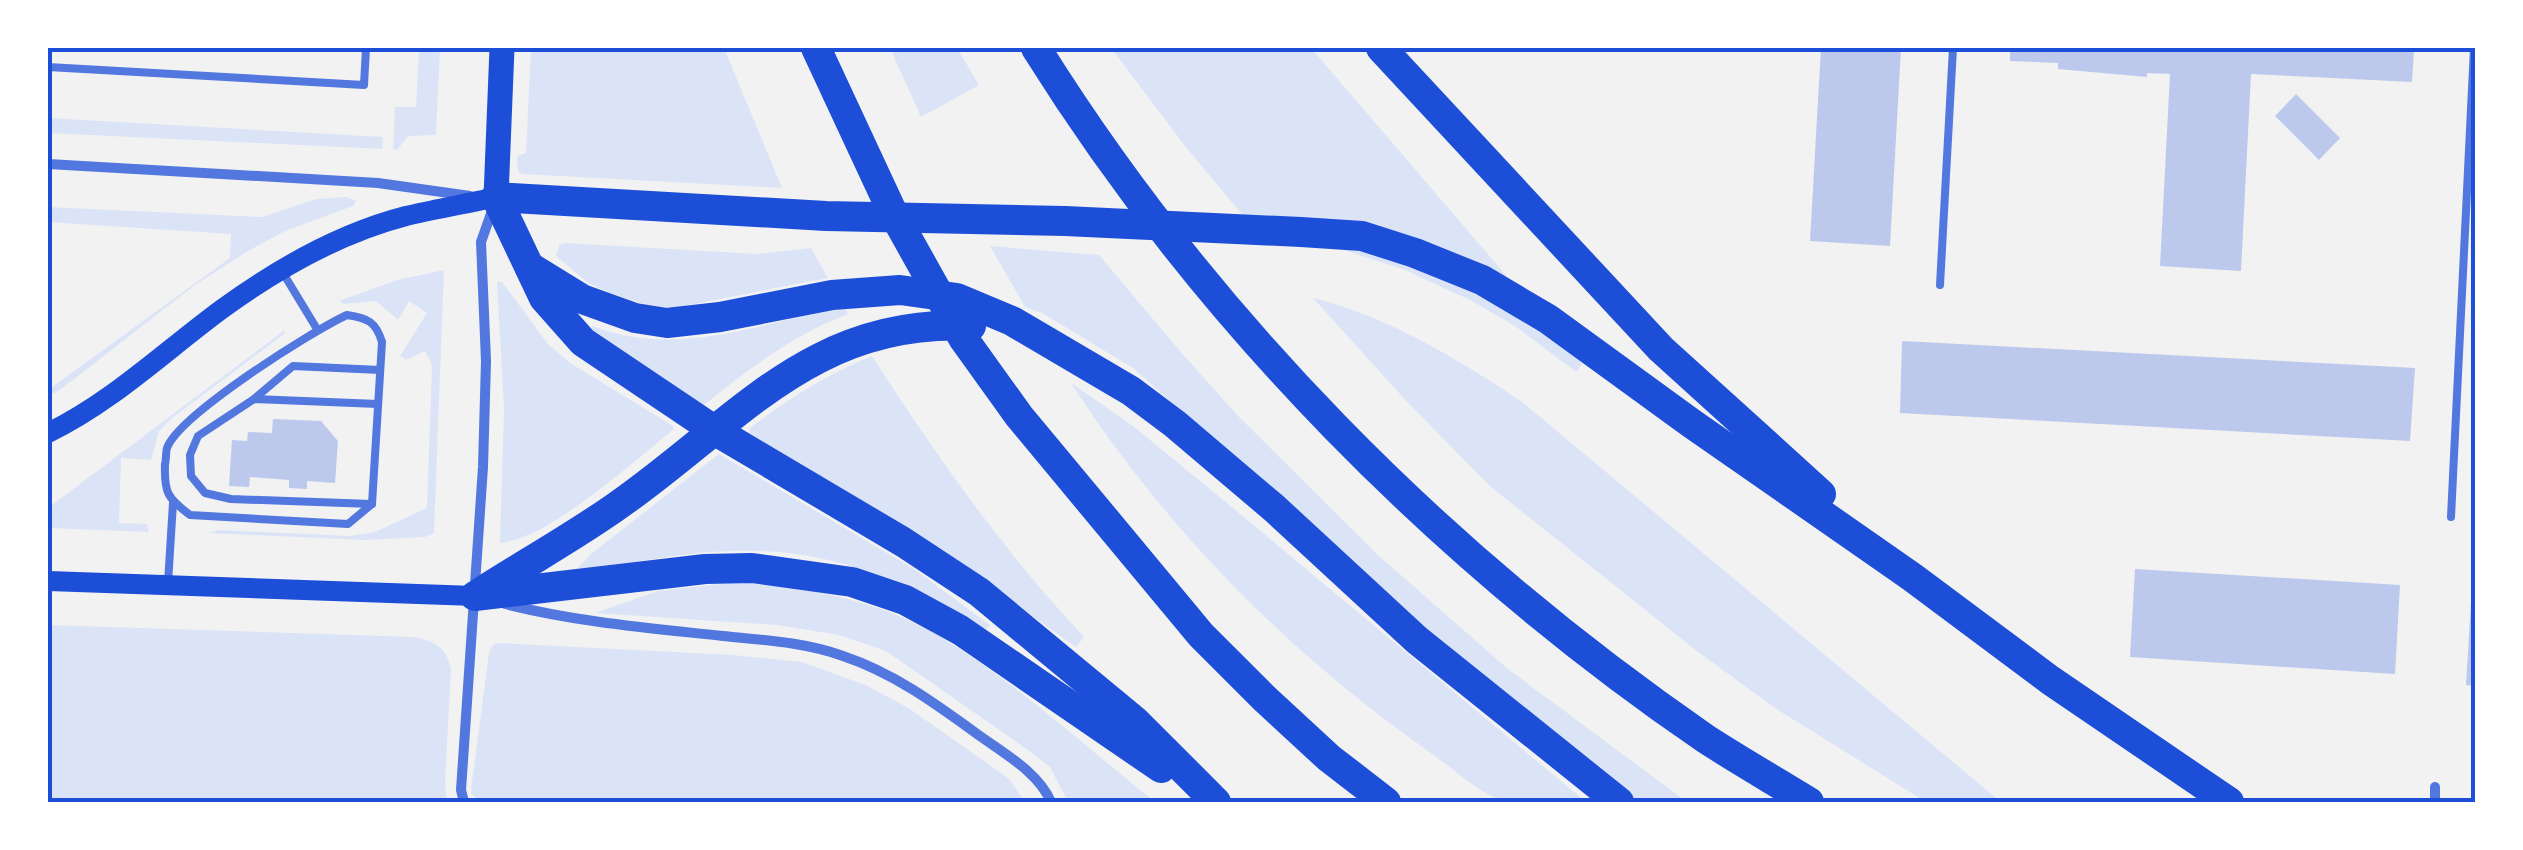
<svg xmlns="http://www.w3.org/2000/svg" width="2523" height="850" font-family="Helvetica,sans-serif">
<rect width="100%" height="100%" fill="#f2f2f2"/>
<g fill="#dbe4f7">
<polygon points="419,48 440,48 436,135 408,136 397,150 393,149 395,107 416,107"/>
<polygon points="531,48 724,48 782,188 522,174 518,171 517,156 526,153"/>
<polygon points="890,48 957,48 979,85 921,117"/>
<polygon points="1111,48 1311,48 1582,364 1576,372 1515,326 1472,301 1405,270 1313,240 1250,224 1185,146"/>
<polygon points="48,118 383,137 382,149 48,133"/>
<polygon points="347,197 356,201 353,206 285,231 248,251 195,285 60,390 48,396 48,390 230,258 231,234 48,222 48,207 262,217 316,199"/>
<polygon points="566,243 757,254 811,248 828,278 674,308 643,304 605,291 588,283 556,256 559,245"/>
<polygon points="990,246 1099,255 1179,350 1240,418 1379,556 1508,669 1687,802 1636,802 1435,639 1133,368 1042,313 1025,307"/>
<polygon points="444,270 434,533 425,537 364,540 208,533 219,530 350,536 375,532 427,508 432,365 425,351 406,360 400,356 427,313 409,301 398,320 376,301 344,304 339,301 397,280"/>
<path d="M497 282H502L548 344 570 363 673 426V430C634 461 549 539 500 543L504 408Z"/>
<path d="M1313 298C1389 317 1456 358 1521 401L2001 802H1926L1778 710 1698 652 1491 487 1409 404Z"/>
<path d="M844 307 848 314C793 335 750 368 704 405H700L590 333 593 326C677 359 760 323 844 307Z"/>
<polygon points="285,330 284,334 172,418 159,431 151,460 121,458 119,523 147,524 149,532 48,528 48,508"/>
<path d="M872 356C936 455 1003 551 1084 637L1076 647 906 527 749 433 750 428C791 397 824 376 872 356Z"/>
<path d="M1071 383 1133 426 1216 494 1586 802C1566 803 1521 808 1503 801 1477 792 1451 767 1428 751 1287 652 1164 527 1071 383Z"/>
<path d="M719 454 911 567 990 625 984 632C946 612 908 587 868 572 766 535 681 554 579 572V566L591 554Z"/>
<path d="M747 581C810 589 874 600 930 631 1008 675 1085 746 1155 802H1068L1050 767 1028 750 886 651 839 635 777 625 595 613 658 591Z"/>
<path d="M48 625 413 637C434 641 446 646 451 669L445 785 447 802H48Z"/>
<polygon points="498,643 733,655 802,662 868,686 910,709 1008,778 1025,802 483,802 471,794 472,782 489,653 493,645"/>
</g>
<g fill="#bdc9ec">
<polygon points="1821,48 1901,48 1890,246 1810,241"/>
<polygon points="2010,48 2414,48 2412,82 2251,74 2241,271 2160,266 2170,74 2147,73 2147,77 2058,69 2058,63 2010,61"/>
<polygon points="2296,94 2340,138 2319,160 2275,116"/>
<polygon points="1902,341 2415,368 2410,441 1900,413"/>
<polygon points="273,419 321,421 338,441 335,483 307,481 307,489 289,488 289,480 250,477 249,487 229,486 232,440 247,441 248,432 272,433"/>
<polygon points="2135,569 2400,585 2395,674 2130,657"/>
<polygon points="2471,602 2476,602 2476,686 2466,685"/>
</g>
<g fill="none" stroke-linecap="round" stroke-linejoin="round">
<g stroke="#5277de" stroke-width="8">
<polyline points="48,67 364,85 366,48"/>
<polyline points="283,273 317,329"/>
<polyline points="1940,285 1953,48"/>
<path d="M347 315C368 318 376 322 382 342L372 504 348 524 190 515C167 498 164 492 165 464 166 462 166 450 167 448 179 415 312 331 347 315Z"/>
<polyline points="254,399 293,366 380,370"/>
<polyline points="372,504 231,499 205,493 191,476 190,455 198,436 254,399 378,404"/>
<polyline points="2451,517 2474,48"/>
<polyline points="168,583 173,503"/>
</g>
<g stroke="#5277de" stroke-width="10">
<polyline points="48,164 378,183 470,196"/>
<path d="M505 604C576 622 649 628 723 636 763 640 804 642 843 656 894 673 936 704 980 736 1005 754 1039 773 1051 802"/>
<polyline points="464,802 461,790 483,467 486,361 481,242 493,208"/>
<polyline points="2435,802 2435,787"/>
</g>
<g stroke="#1d4ed8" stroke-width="20">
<path d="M48 433C112 402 165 351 222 309 277 269 340 233 406 216 436 209 466 204 496 197"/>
<polyline points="48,581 475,596"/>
</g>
<polyline stroke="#1d4ed8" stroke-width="25" points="496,197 502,48"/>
<g stroke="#1d4ed8" stroke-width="30">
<polyline points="816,48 891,209 963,338 1019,416 1201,635 1264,698 1329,758 1386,802"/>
<path d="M1036 48C1206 320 1441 557 1706 739 1740 761 1775 781 1809 802"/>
<polyline points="1381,48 1661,349 1821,494"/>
<polyline points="530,267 582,299 635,318 667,323 720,317 832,295 900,290 957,298 1012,321 1131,391 1175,424 1274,508 1417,640 1619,802"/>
<path d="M481 592C529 561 579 534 624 501 739 419 815 318 971 326"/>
<polyline points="475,596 705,569 752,568 852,582 905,600 960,630 1161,768"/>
<polyline points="1216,802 1135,721 979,592 903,542 714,430 583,342 544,298 496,197 826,216 1065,221 1301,232 1362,236 1415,253 1482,280 1548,319 1691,423 1912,577 2050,680 2229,802"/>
</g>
</g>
<rect width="2523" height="850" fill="none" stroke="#ffffff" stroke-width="100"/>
<rect x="50" y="50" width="2423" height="750" fill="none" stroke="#1d4ed8" stroke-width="4"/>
</svg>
